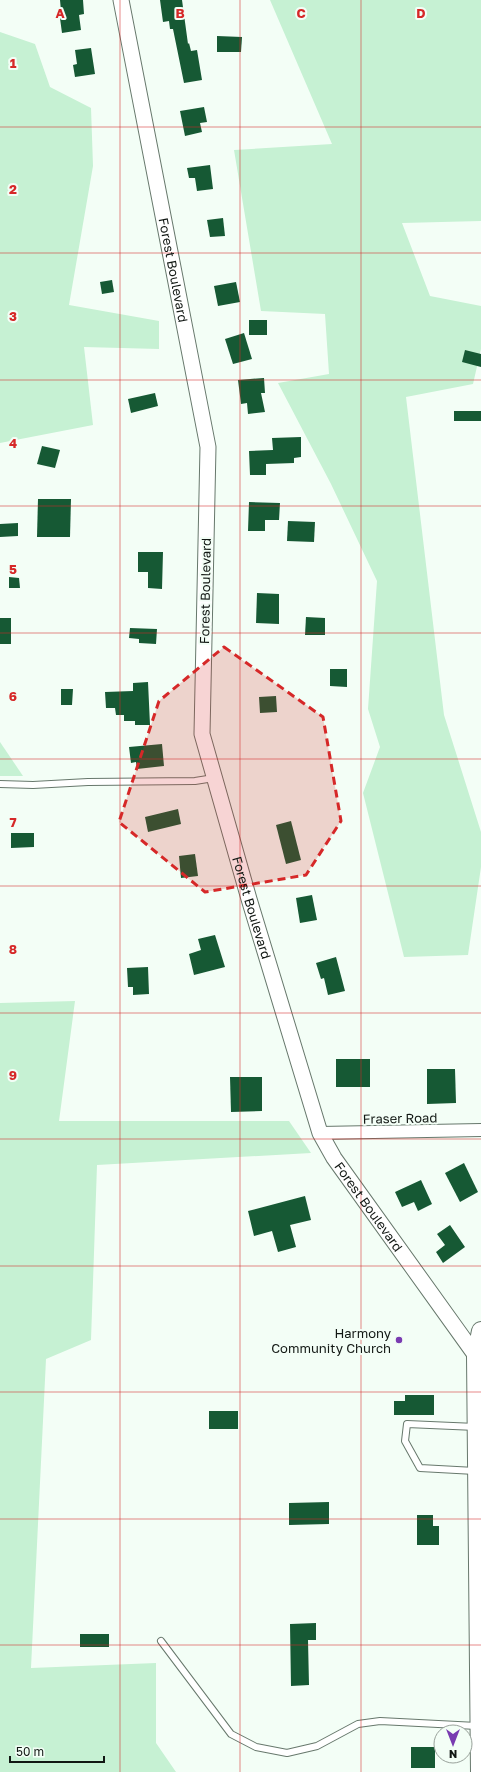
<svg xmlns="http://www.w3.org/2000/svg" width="481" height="1772" font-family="'Golos Text',sans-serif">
<rect width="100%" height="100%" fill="#f3fef6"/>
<g fill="#c6f1d3">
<polygon points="270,0 481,0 481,221 402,223 430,296 481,306 481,349 473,384 406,397 444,715 481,832 481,867 468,955 404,957 363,793 380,747 368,709 377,581 331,484 278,383 329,374 325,314 261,311 234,150 332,144"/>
<polygon points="0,32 35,44 50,87 91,108 93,166 69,305 159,321 159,349 84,347 93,425 0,443"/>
<polygon points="0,742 23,776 0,776"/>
<polygon points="75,1001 59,1121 289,1121 311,1153 97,1165 91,1340 46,1359 31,1668 156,1663 156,1743 176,1772 0,1772 0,1003"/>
</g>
<g fill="#165934">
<polygon points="60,0 83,0 84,14 79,15 81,30 62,33 59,11 61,11"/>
<polygon points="160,0 182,0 188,44 189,43 191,51 197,50 202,80 184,83 173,29 170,29 169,21 163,22"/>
<polygon points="217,36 242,37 241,52 217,52"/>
<polygon points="91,48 95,74 75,77 73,65 77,64 75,50"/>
<polygon points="204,107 207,122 200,123 202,132 185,136 180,111"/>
<polygon points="210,165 213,189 197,191 195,178 189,178 187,168"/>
<polygon points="223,218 225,236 210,237 207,220"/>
<polygon points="112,280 114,292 102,294 100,282"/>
<polygon points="236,282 240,302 218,306 214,286"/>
<rect x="249" y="320" width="18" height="15"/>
<polygon points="244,333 252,359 233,364 225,339"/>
<polygon points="465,350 481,354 481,367 462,362"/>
<polygon points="264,378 265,393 261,393 265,412 248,414 247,403 241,404 238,380"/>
<polygon points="155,393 158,406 131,413 128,399"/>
<rect x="454" y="411" width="27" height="10"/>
<polygon points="301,437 301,457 294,458 294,463 266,464 266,475 250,475 249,451 273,450 272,438"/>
<polygon points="42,446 60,450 55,468 37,464"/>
<polygon points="38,499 71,499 70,537 37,537"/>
<polygon points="249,502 280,503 279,520 265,520 265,531 248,531"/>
<polygon points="288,521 315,522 314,542 287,541"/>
<polygon points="18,523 18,536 0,537 0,524"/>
<polygon points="138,552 163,552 162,589 148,588 148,572 138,572"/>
<polygon points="9,577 19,578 20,588 9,588"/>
<polygon points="257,593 279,594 279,624 256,623"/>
<polygon points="306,617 325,618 325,635 305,635"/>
<rect x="0" y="618" width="11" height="26"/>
<polygon points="130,628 157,629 156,644 139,643 139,639 129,638"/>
<polygon points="330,669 347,669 347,687 330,686"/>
<polygon points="148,682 150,725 135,725 135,721 124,721 124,715 116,715 115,708 106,708 105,692 133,691 133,683"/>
<polygon points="61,689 73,689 72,705 61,705"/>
<polygon points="276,696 277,712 260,713 259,697"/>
<polygon points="162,744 164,766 137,769 136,762 131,763 129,747"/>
<polygon points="178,809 181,824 148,832 145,817"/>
<polygon points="291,821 301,860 286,864 276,825"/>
<polygon points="11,833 34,833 34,847 11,848"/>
<polygon points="195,854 198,876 181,878 179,856"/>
<polygon points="312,895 317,920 300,923 296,898"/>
<polygon points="215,935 225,967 194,975 189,954 201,950 198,939"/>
<polygon points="336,957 345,991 328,995 324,978 321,979 316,963"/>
<polygon points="148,967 149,994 133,995 133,987 128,987 127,968"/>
<rect x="336" y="1059" width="34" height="28"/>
<polygon points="427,1069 455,1069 456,1103 427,1104"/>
<polygon points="230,1077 262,1077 262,1111 231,1112"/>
<polygon points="464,1163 478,1192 460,1202 445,1173"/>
<polygon points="421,1180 432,1204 418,1211 414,1202 402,1207 395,1192"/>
<polygon points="305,1196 311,1220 290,1225 296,1247 278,1252 272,1231 254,1236 248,1211"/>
<polygon points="450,1225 465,1247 443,1263 436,1252 445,1245 437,1234"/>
<polygon points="405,1395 434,1395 434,1415 394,1415 394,1401 405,1401"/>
<rect x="209" y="1411" width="29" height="18"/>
<polygon points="329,1502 329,1524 289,1525 289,1503"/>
<polygon points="417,1515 433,1515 433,1526 439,1526 439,1545 417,1545"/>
<polygon points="316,1623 316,1640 308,1640 309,1685 291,1686 290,1624"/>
<rect x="80" y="1634" width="29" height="13"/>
<rect x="411" y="1747" width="24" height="21"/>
</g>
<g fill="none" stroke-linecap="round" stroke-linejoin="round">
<g stroke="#67786c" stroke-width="8">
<g id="service">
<polyline points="0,784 33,785 88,782 195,781 214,778"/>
<polyline points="475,1471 420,1468 405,1441 407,1424 476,1427"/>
<polyline points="161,1641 231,1734 256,1747 287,1753 317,1746 358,1724 380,1721 477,1726"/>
</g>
</g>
<g stroke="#67786c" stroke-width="14">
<polyline id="minor" points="320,1133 481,1130"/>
</g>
<g stroke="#67786c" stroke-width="17">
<g id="tertiary">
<path id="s1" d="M121 0 208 447 202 734 249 899 320 1133 334 1158 476 1356"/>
</g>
</g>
<g stroke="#67786c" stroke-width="20">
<polyline id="secondary" points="480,1772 476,1356 481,1331"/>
</g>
<use href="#service" stroke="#fff" stroke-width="6"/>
<use href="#minor" stroke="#fff" stroke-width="12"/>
<use href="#tertiary" stroke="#fff" stroke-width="15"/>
<use href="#secondary" stroke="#fff" stroke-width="18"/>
</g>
<path fill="#d62828" fill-opacity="0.2" stroke="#d62828" stroke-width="3" stroke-dasharray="8 5" stroke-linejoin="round" d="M224 647 323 717 341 821 306 875 205 892 119 822 159 701Z"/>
<path fill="none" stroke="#d62828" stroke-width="1" stroke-opacity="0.55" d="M120 0V1772M240 0V1772M361 0V1772M0 127H481M0 253H481M0 380H481M0 506H481M0 633H481M0 759H481M0 886H481M0 1013H481M0 1139H481M0 1266H481M0 1392H481M0 1519H481M0 1645H481"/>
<circle fill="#793bb1" stroke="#f3fef6" stroke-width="1.5" cx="399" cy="1340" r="4"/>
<g text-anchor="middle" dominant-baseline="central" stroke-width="4" stroke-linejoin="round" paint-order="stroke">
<g font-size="13" fill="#111713" stroke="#f3fef6">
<text stroke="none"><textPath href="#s1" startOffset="275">Forest Boulevard</textPath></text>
<text transform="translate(205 591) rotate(-89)">Forest Boulevard</text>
<text stroke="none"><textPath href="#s1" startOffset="923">Forest Boulevard</textPath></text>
<text transform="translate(400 1118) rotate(-1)">Fraser Road</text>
<text stroke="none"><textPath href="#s1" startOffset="1247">Forest Boulevard</textPath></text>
</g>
<g font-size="13" fill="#111713" stroke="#f3fef6" text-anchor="end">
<text x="391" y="1333">Harmony<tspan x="391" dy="15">Community Church</tspan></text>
</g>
</g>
<g font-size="13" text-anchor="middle" font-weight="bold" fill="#d62828" stroke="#f3fef6" stroke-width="4" stroke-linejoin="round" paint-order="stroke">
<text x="60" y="18">A</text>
<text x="180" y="18">B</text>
<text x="301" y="18">C</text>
<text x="421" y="18">D</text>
<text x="13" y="68">1</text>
<text x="13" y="194">2</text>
<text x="13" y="321">3</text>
<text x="13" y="448">4</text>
<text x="13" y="574">5</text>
<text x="13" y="701">6</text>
<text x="13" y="827">7</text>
<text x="13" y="954">8</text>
<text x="13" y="1080">9</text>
</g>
<g transform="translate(453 1744) rotate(180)"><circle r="19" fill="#f3fef6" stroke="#99a29b"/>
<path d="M0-3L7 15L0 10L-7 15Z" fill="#793bb1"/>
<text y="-6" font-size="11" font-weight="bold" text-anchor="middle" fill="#111713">N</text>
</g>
<path d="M10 1756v6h94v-6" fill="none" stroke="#111713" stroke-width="2"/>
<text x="16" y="1756" font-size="12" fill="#111713" stroke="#f3fef6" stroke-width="3" paint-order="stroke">50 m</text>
</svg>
